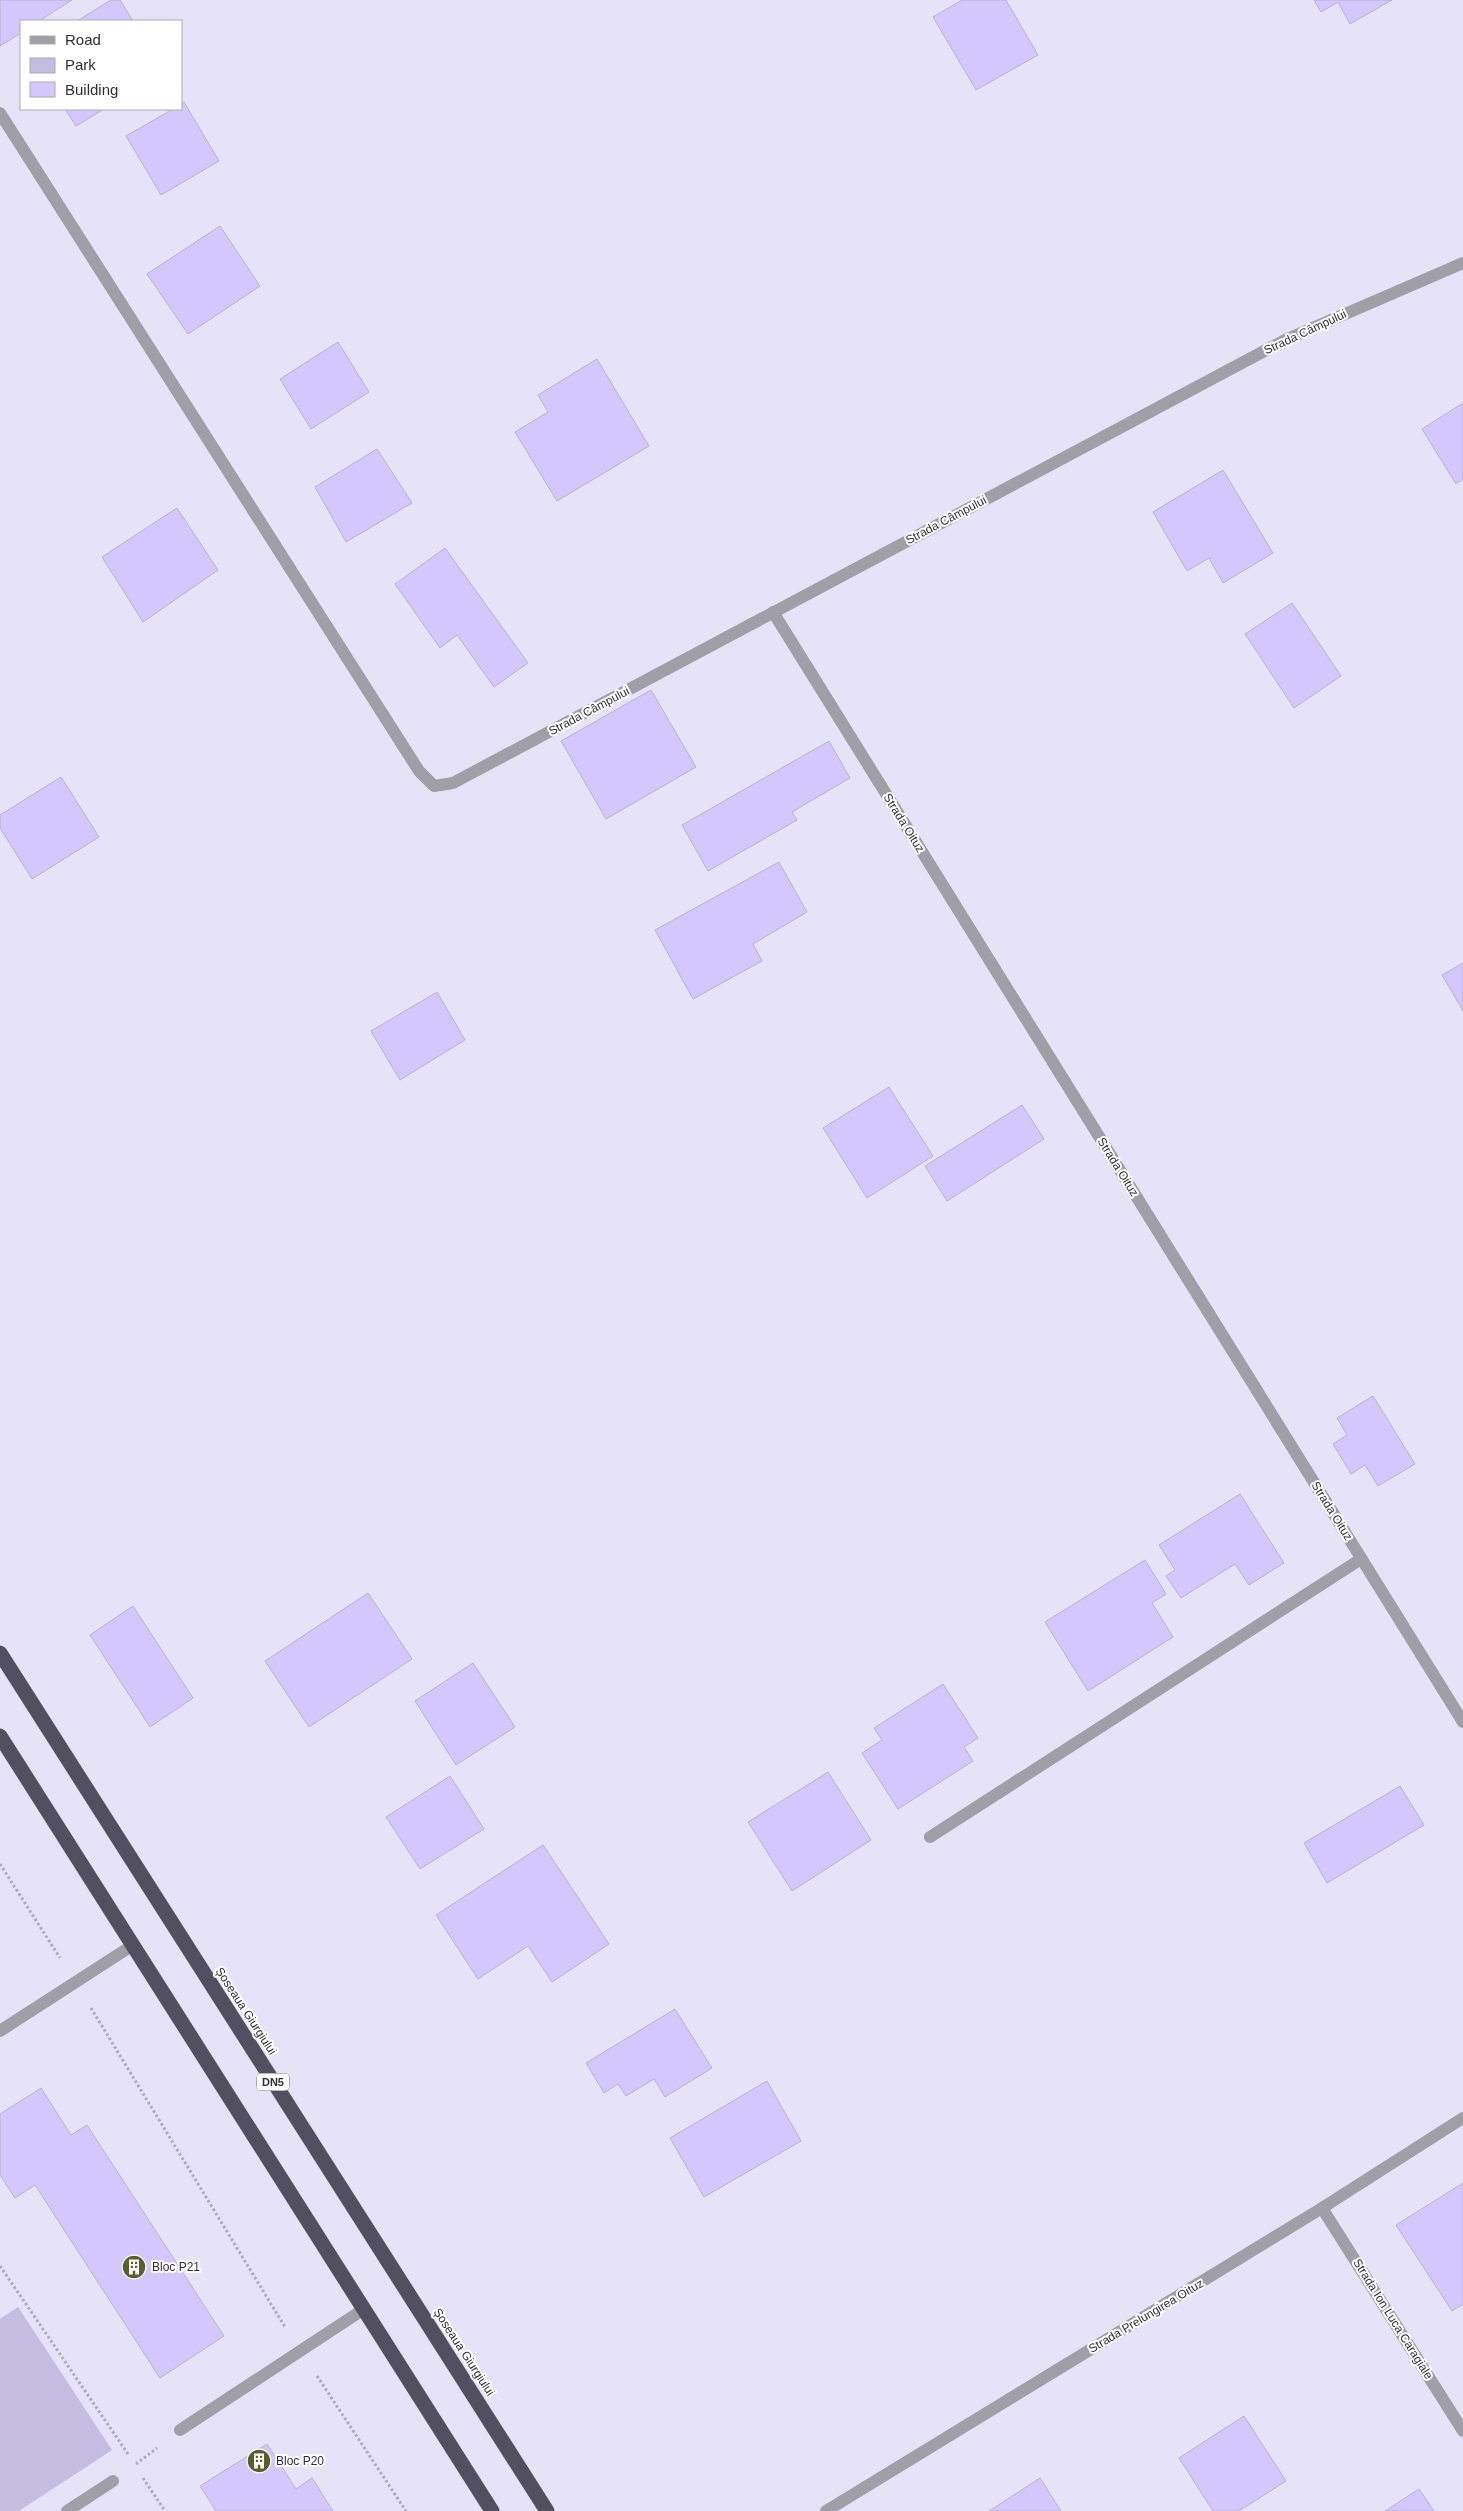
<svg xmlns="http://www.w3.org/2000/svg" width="1463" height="2511" font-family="Arial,sans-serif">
<rect width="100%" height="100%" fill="#e6e2f7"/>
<polygon fill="#c4bde1" points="18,2307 112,2450 19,2511 0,2511 0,2319"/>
<g fill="#d3c7fe" stroke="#b8b4c8">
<polygon points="0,0 72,0 39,21 21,21 21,33 0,46"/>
<polygon points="111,0 120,0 133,21 77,21"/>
<polygon points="962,0 1006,0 1038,55 976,90 933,17"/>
<polygon points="1314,0 1392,0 1350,24 1338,2 1321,12"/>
<polygon points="184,102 219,161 161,195 126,136 173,109 181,109 181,104"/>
<polygon points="65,109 104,109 76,126"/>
<polygon points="220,226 260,286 188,334 147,274"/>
<polygon points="338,342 369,392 311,429 280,379"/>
<polygon points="597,359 649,446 557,501 515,432 548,412 538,395"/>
<polygon points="1463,403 1463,479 1456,484 1422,429"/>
<polygon points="377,449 412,503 346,542 315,487"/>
<polygon points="1223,470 1273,553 1223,583 1209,558 1187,571 1153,512"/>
<polygon points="177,508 218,570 143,622 102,557"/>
<polygon points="445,548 528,663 494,687 457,635 440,648 395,584"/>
<polygon points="1292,603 1341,676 1294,708 1245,634"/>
<polygon points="651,690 696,767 606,819 561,741"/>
<polygon points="829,741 850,778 792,812 797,820 708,871 682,825"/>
<polygon points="61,777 99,837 32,879 0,828 0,815"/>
<polygon points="779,862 807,912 753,944 762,961 693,999 655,930"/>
<polygon points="1463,963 1463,1011 1442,975"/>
<polygon points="437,992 465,1040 400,1080 371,1031"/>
<polygon points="889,1087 933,1156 867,1198 823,1128"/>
<polygon points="1022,1105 1044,1139 947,1201 925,1166"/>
<polygon points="1373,1396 1415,1464 1378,1486 1365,1465 1351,1474 1333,1444 1347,1435 1337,1418"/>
<polygon points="1240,1494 1284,1563 1249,1585 1235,1564 1181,1598 1166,1576 1175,1570 1159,1545"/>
<polygon points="1145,1560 1166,1594 1152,1603 1173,1637 1088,1691 1045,1622"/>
<polygon points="368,1593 412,1659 309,1727 265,1661"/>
<polygon points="133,1606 193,1698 150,1727 90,1635"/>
<polygon points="473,1663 515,1727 456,1765 415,1701"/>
<polygon points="943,1684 978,1738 964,1747 973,1761 898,1809 862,1753 882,1740 874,1728"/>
<polygon points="828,1772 871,1840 792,1891 748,1822"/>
<polygon points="450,1776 484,1829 420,1869 386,1817"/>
<polygon points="1400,1786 1424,1825 1327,1883 1304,1843"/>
<polygon points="543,1845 609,1944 552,1982 528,1946 478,1979 436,1915"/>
<polygon points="675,2009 712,2068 665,2097 654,2079 626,2096 618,2084 604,2093 586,2063"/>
<polygon points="767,2081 801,2141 704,2197 670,2138"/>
<polygon points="41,2088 71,2135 87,2125 224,2336 160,2378 35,2185 15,2198 0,2175 0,2114"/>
<polygon points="1463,2183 1463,2304 1452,2311 1396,2225"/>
<polygon points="1244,2416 1286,2481 1239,2511 1213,2511 1179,2458"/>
<polygon points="267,2444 296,2489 312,2478 333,2511 216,2511 200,2486"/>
<polygon points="1040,2478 1061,2511 989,2511"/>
<polygon points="1419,2489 1434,2511 1385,2511"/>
</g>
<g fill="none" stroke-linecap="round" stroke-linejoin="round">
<g stroke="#aeabbc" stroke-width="3" stroke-dasharray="2.5 2.5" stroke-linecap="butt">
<polyline points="0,1864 60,1958"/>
<polyline points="91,2008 285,2327"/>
<polyline points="0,2266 128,2454"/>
<polyline points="317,2376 406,2511"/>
<polyline points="136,2464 157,2448"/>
<polyline points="143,2478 165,2511"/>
</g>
<g stroke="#a09ea7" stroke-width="12">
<polyline points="0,2031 133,1945"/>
<polyline points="180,2430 364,2309"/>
<polyline points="67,2511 113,2481"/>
</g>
<g stroke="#a09ea7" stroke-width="12">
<polyline points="0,113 419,771 434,786 453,783 1285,340 1463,263"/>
<polyline points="773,612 1463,1722"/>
<polyline points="930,1837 1361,1559"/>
<polyline points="1322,2208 1463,2431"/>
<polyline points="826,2511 1322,2208 1463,2118"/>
</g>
<g stroke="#524f60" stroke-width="15">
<polyline points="0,1653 547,2511"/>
<polyline points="0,1736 492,2511"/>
</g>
</g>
<defs>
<g id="building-disc" transform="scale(1.25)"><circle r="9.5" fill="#585e2c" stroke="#fff"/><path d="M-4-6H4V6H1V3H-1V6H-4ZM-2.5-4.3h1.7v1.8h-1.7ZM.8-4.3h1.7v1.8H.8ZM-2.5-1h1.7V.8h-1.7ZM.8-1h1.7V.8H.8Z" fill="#fff"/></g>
</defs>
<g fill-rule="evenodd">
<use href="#building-disc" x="134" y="2267"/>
<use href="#building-disc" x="259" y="2461"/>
</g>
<g text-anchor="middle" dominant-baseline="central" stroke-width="4" stroke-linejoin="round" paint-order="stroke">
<rect fill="#fff" stroke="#6d6c71" stroke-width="1" x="257" y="2073.5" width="32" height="17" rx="4"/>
<g font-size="11" font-weight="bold" fill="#2e2d34">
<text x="273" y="2082">DN5</text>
</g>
<g font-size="12" fill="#2e2d34" stroke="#fff">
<text transform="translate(1305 332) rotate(-25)">Strada Câmpului</text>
<text transform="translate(946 520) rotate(-28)">Strada Câmpului</text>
<text transform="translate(589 711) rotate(-28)">Strada Câmpului</text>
<text transform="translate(904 823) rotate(58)">Strada Oituz</text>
<text transform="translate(1118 1167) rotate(58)">Strada Oituz</text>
<text transform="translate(1332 1511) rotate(58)">Strada Oituz</text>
<text transform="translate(246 2011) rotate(57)">Șoseaua Giurgiului</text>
<text transform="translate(1146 2316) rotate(-31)">Strada Prelungirea Oituz</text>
<text transform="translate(1393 2319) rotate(58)">Strada Ion Luca Caragiale</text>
<text transform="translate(464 2352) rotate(57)">Șoseaua Giurgiului</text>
</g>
<g font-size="12" fill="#2e2d34" stroke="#fff" text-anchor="start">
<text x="152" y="2267">Bloc P21</text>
<text x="276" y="2461">Bloc P20</text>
</g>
</g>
<rect x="20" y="20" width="162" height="90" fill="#ffffff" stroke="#ababae"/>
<rect x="30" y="36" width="25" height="8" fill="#a09ea7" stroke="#ababae"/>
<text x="65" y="45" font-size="15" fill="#2e2d34">Road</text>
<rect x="30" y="58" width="25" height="15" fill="#c4bde1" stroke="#ababae"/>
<text x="65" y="70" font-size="15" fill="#2e2d34">Park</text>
<rect x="30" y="82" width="25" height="15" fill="#d3c7fe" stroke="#ababae"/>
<text x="65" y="95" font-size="15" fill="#2e2d34">Building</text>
</svg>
